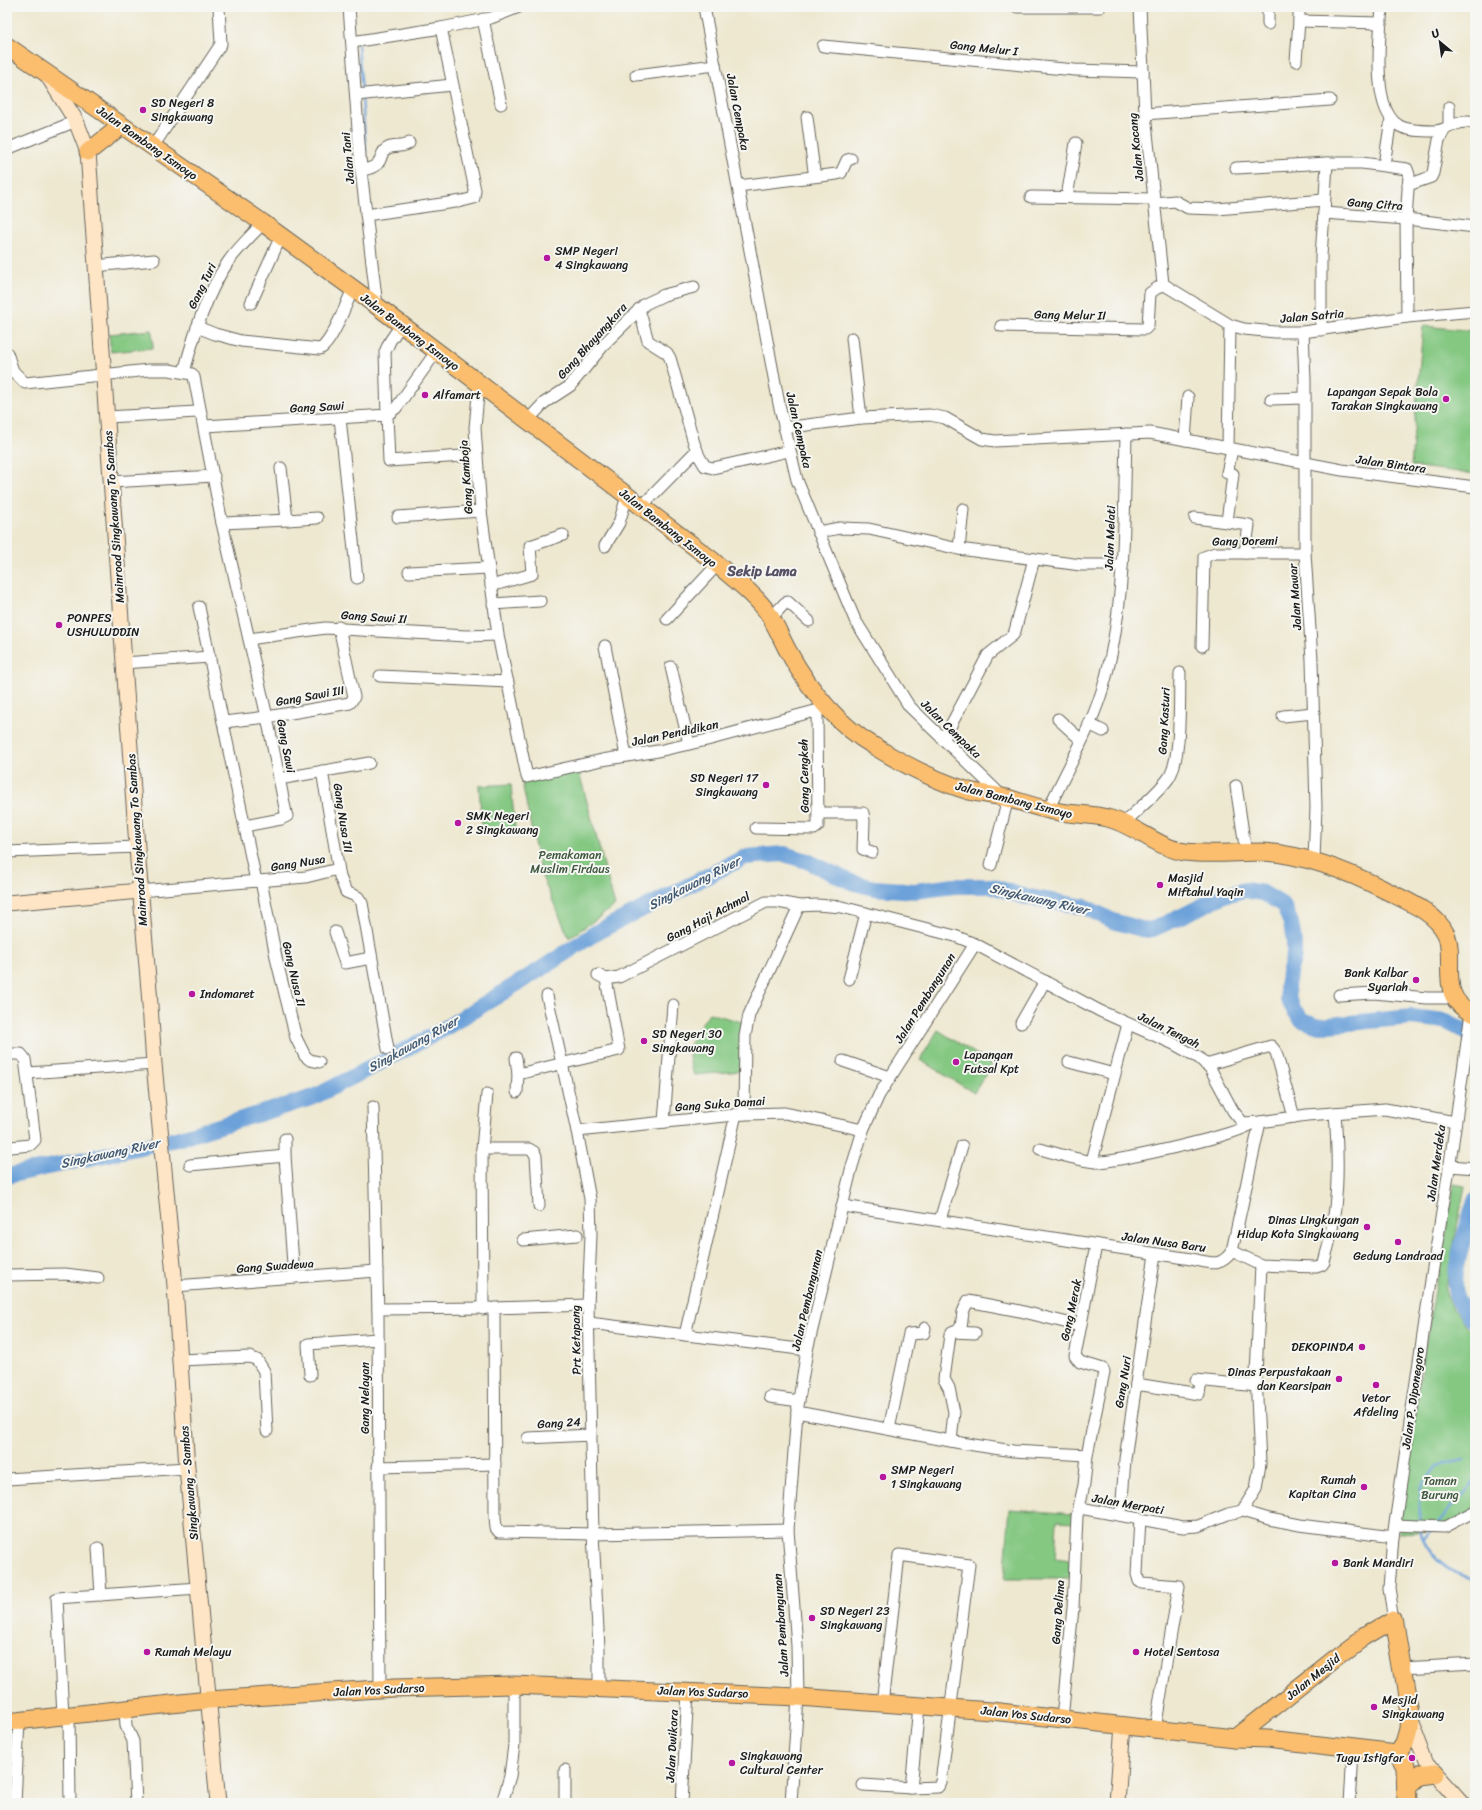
<svg xmlns="http://www.w3.org/2000/svg" width="1482" height="1810" font-family="Sriracha,sans-serif">
<rect width="100%" height="100%" fill="#f6f6f2"/>
<filter id="ink" filterUnits="userSpaceOnUse"><feTurbulence type="fractalNoise" baseFrequency=".025" numOctaves="2"/><feDisplacementMap in="SourceGraphic" scale="8" xChannelSelector="R" yChannelSelector="G"/><feConvolveMatrix kernelMatrix="1 2 1 2 8 2 1 2 1" color-interpolation-filters="sRGB"/></filter>
<filter id="wash" filterUnits="userSpaceOnUse"><feTurbulence type="fractalNoise" baseFrequency=".012" numOctaves="4" result="noise"/><feDisplacementMap in="SourceGraphic" scale="16" xChannelSelector="R" yChannelSelector="G"/><feGaussianBlur stdDeviation="0.9" result="paint"/><feColorMatrix in="noise" values="0 0 0 0 0 0 0 0 0 0 0 0 0 0 0 0 0 1.4 0 .05"/><feComposite in="paint" operator="in"/></filter>
<g filter="url(#wash)">
<rect width="100%" height="100%" fill="#eee8d0"/>
<g fill="#84c882" stroke="#50724f">
<polygon points="1423,326 1475,331 1475,474 1411,466"/>
<polygon points="152,330 153,348 111,352 109,334"/>
<polygon points="579,772 615,906 569,938 540,872 522,782"/>
<polygon points="511,784 515,829 482,833 479,786"/>
<path d="M709 1013 742 1022V1071L694 1075C682 1047 694 1035 709 1013Z"/>
<polygon points="938,1030 992,1064 974,1093 920,1060"/>
<polygon points="1454,1184 1465,1186 1445,1290 1453,1309 1475,1335 1475,1515 1439,1530 1399,1532 1422,1363"/>
<polygon points="1010,1509 1074,1514 1073,1522 1057,1521 1055,1558 1070,1560 1071,1579 1004,1579"/>
</g>
<g fill="none" stroke-linecap="round" stroke-linejoin="round">
<g stroke="#6ca1d9" stroke-width="2.5">
<polyline points="358,45 362,92"/>
<polyline points="362,97 367,166"/>
<polyline points="368,173 369,184"/>
<polyline points="1419,1523 1421,1487 1437,1466 1464,1460"/>
<polyline points="1437,1524 1475,1480"/>
<path d="M1420 1528C1422 1546 1439 1565 1454 1572 1460 1576 1468 1577 1475 1579"/>
<polyline points="1424,1539 1431,1530"/>
</g>
<g stroke="#6ca1d9" stroke-width="16">
<polyline points="7,1176 177,1139 314,1097 439,1032 544,967 597,932 745,857 784,854 807,861 851,882 874,888 915,891 954,886 992,886 1022,896 1085,907 1113,921 1145,930 1153,929 1182,916 1224,895 1245,890 1263,893 1283,905 1291,923 1294,942 1294,956 1289,973 1287,987 1288,999 1294,1010 1302,1020 1319,1026 1411,1017 1445,1021 1463,1030 1475,1039"/>
<path d="M1475 1201C1468 1225 1455 1261 1455 1286 1455 1297 1465 1314 1475 1320"/>
</g>
</g>
</g>
<g filter="url(#ink)">
<g fill="none" stroke-linecap="round" stroke-linejoin="round">
<g stroke="#66635b" stroke-width="13">
<g id="street">
<polyline points="349,7 361,170 377,306"/>
<polyline points="704,7 779,404 797,480 855,620 909,706 1003,797"/>
<polyline points="1017,7 1100,7"/>
<polyline points="1140,7 1145,114 1163,284"/>
<polyline points="1299,7 1299,21 1381,23"/>
<path d="M1382 7C1380 35 1371 108 1398 125 1407 131 1423 131 1434 131 1444 131 1450 125 1460 123 1465 121 1470 122 1475 123"/>
<polyline points="483,19 501,104"/>
<polyline points="1268,24 1268,7"/>
<polyline points="352,42 441,28 491,18 519,7"/>
<polyline points="823,46 1075,70 1143,72"/>
<polyline points="1296,61 1299,21"/>
<polyline points="636,75 715,65"/>
<polyline points="356,95 452,85"/>
<polyline points="1145,114 1330,100"/>
<polyline points="807,117 814,171"/>
<polyline points="1449,127 1449,107"/>
<polyline points="152,148 221,44 219,7"/>
<polyline points="7,149 76,121"/>
<polyline points="1327,163 1324,213 1406,219 1475,227"/>
<polyline points="1384,165 1391,119"/>
<polyline points="1236,168 1327,163 1362,163 1407,169 1409,175 1406,219 1407,317"/>
<path d="M361 170C388 167 376 153 388 148 395 145 403 148 409 143"/>
<polyline points="1408,185 1431,177 1433,173 1439,140 1444,130"/>
<polyline points="738,186 837,174 841,173 847,160 851,159"/>
<polyline points="1031,197 1155,199"/>
<polyline points="1067,197 1076,143"/>
<polyline points="1155,203 1175,201 1188,208 1217,209 1324,200"/>
<polyline points="366,215 462,201 474,198 475,190 441,28"/>
<polyline points="95,266 154,260"/>
<polyline points="1163,284 1230,325 1244,329 1275,332 1303,332 1407,317 1475,311"/>
<polyline points="251,303 281,236"/>
<polyline points="639,309 648,341 667,353 670,358 694,443 699,456 705,466 713,468 789,451"/>
<polyline points="1001,326 1145,329 1148,326 1150,293 1163,284"/>
<path d="M197 327 215 334 241 341 320 349C333 342 346 303 353 289"/>
<polyline points="1321,330 1321,256 1324,213"/>
<polyline points="1303,332 1305,380 1305,553 1312,660 1316,807 1314,860"/>
<polyline points="852,338 861,418"/>
<polyline points="436,352 396,408 387,415 389,461 477,455"/>
<polyline points="7,353 13,371 25,383 149,370 169,370 192,374 194,377 222,523 267,717 286,813 287,816 281,819 245,826"/>
<path d="M184 372C194 335 206 294 228 262 238 248 251 236 263 223"/>
<polyline points="479,384 475,428 481,511 498,635 527,777 602,760 658,751 707,740 826,708"/>
<polyline points="1271,399 1305,398"/>
<polyline points="107,417 197,412"/>
<polyline points="340,418 357,578"/>
<polyline points="527,421 544,403 570,386 607,341 645,304 664,295 694,287"/>
<polyline points="205,426 387,415 385,352 390,341 401,325"/>
<polyline points="784,428 861,418 930,415 945,418 982,439 995,441 1150,433 1342,470 1475,487"/>
<polyline points="1185,440 1188,397"/>
<polyline points="1228,449 1230,325"/>
<polyline points="111,482 214,476"/>
<polyline points="641,507 697,450"/>
<polyline points="398,517 481,511"/>
<polyline points="1195,518 1227,522 1233,474 1227,473 1232,450"/>
<polyline points="287,520 317,518"/>
<polyline points="1227,522 1249,525 1245,553"/>
<polyline points="222,523 287,520 281,468"/>
<polyline points="818,532 840,528 869,529 959,549 1081,565 1122,565"/>
<polyline points="605,546 619,523 627,496"/>
<polyline points="959,549 963,509"/>
<polyline points="409,572 489,568"/>
<polyline points="491,586 532,574 530,546 563,535"/>
<polyline points="493,604 540,601"/>
<polyline points="199,607 256,881"/>
<polyline points="771,618 785,603 788,602 809,621"/>
<polyline points="667,619 717,565"/>
<polyline points="249,639 325,628 466,636 498,635"/>
<polyline points="605,646 626,756"/>
<polyline points="1202,646 1204,557 1215,553 1305,553"/>
<polyline points="123,663 210,657"/>
<polyline points="671,667 689,744"/>
<polyline points="380,676 508,682"/>
<polyline points="1283,716 1314,713"/>
<polyline points="1058,719 1081,740"/>
<polyline points="224,722 267,717 350,703 354,697 339,627"/>
<polyline points="1089,724 1103,731"/>
<polyline points="943,740 988,655 1013,635 1015,631 1034,559"/>
<polyline points="322,771 340,877 346,892 358,897 362,903 388,1049"/>
<polyline points="279,779 369,763"/>
<polyline points="1236,786 1246,853"/>
<path d="M1048 810C1068 767 1094 724 1106 677 1126 598 1124 514 1126 434"/>
<polyline points="818,813 863,813 864,821 863,849 872,852"/>
<path d="M1124 823C1138 809 1156 795 1168 779 1182 761 1179 698 1180 673"/>
<polyline points="756,828 814,829 818,826 817,711"/>
<polyline points="7,852 137,847"/>
<polyline points="991,865 1008,798"/>
<polyline points="261,881 277,962 296,1038 305,1056 310,1060 319,1062"/>
<polyline points="140,891 306,877 338,869"/>
<polyline points="335,932 345,963 371,958"/>
<polyline points="598,975 606,979 619,977 766,902 778,902 799,906 817,905 842,907 955,936 975,944 1100,1011 1174,1044 1199,1058 1210,1068 1233,1111 1243,1123 1260,1122 1307,1115 1385,1109 1455,1122"/>
<polyline points="849,979 866,913"/>
<polyline points="1339,995 1374,993 1427,998 1456,998"/>
<polyline points="547,996 577,1131 590,1199 591,1235 588,1305 593,1534 599,1649 599,1687"/>
<polyline points="1021,1023 1045,981"/>
<polyline points="7,1054 21,1054 25,1059 35,1140 30,1145 11,1147 7,1143"/>
<polyline points="516,1058 518,1074"/>
<polyline points="843,1061 890,1077"/>
<polyline points="1069,1062 1114,1074"/>
<polyline points="1206,1065 1271,1046 1276,1052 1294,1117"/>
<polyline points="28,1073 154,1064"/>
<polyline points="517,1092 518,1074 619,1050 606,979"/>
<polyline points="373,1107 378,1315 380,1689"/>
<polyline points="744,1114 745,1036 749,1015 799,906"/>
<polyline points="664,1122 673,1005"/>
<polyline points="577,1131 744,1114 785,1113 863,1130"/>
<polyline points="285,1139 285,1156"/>
<polyline points="482,1149 529,1149 534,1152 536,1156 539,1206"/>
<path d="M1040 1149C1056 1153 1086 1163 1100 1162 1121 1160 1241 1135 1252 1123"/>
<polyline points="1092,1161 1128,1024"/>
<polyline points="190,1165 285,1156 294,1277"/>
<polyline points="1450,1166 1475,1168"/>
<path d="M843 1206 1191 1259C1209 1262 1220 1269 1232 1251L1261 1265 1316 1267 1322 1265 1324 1262C1339 1213 1339 1164 1335 1113"/>
<polyline points="940,1220 962,1146"/>
<polyline points="523,1240 577,1235"/>
<polyline points="1232,1251 1260,1122"/>
<polyline points="7,1275 65,1274 98,1278"/>
<polyline points="175,1286 377,1271"/>
<polyline points="588,1305 494,1308 495,1517 496,1528 499,1532 593,1534 788,1530"/>
<polyline points="378,1309 490,1308"/>
<polyline points="483,1309 482,1149 487,1094"/>
<polyline points="589,1323 807,1350"/>
<polyline points="952,1332 975,1333"/>
<polyline points="685,1335 736,1114"/>
<polyline points="180,1360 250,1357 257,1360 264,1371 267,1431"/>
<polyline points="310,1375 308,1344 378,1339"/>
<polyline points="1196,1380 1257,1386"/>
<polyline points="1136,1384 1199,1394 1201,1381"/>
<polyline points="770,1397 799,1401"/>
<polyline points="797,1412 961,1443 1013,1451 1087,1455"/>
<polyline points="889,1429 909,1334 924,1333 925,1328"/>
<polyline points="528,1438 591,1435"/>
<polyline points="951,1441 954,1412 949,1388 944,1379 950,1335 952,1332 961,1328 963,1312 968,1301 1020,1311 1080,1326"/>
<polyline points="378,1467 495,1464"/>
<polyline points="7,1479 187,1468"/>
<polyline points="1080,1508 1183,1527 1198,1526 1228,1514 1242,1511 1269,1519 1300,1525 1393,1537"/>
<polyline points="1242,1511 1256,1489 1260,1464 1256,1375 1261,1265"/>
<polyline points="1121,1514 1125,1459 1155,1254"/>
<polyline points="1140,1519 1137,1574 1139,1581 1142,1583 1179,1586 1155,1729"/>
<polyline points="1395,1525 1445,1527 1475,1511"/>
<polyline points="98,1548 101,1595"/>
<polyline points="1394,1619 1389,1589 1393,1537 1432,1274 1450,1163 1471,1013"/>
<polyline points="1402,1668 1475,1664"/>
<polyline points="125,1709 126,1726 133,1741 136,1803"/>
<polyline points="69,1715 70,1803"/>
<polyline points="63,1716 57,1598 198,1588"/>
<polyline points="1062,1719 1073,1608 1077,1516 1084,1485 1087,1455 1104,1372 1103,1369 1080,1362 1075,1356 1096,1245"/>
<polyline points="565,1770 565,1803"/>
<polyline points="863,1785 911,1788 938,1787 941,1782 969,1565 899,1555 882,1704"/>
<polyline points="911,1788 919,1706"/>
<polyline points="15,1803 19,1720"/>
<polyline points="502,1803 510,1776 514,1745 514,1685"/>
<polyline points="682,1803 688,1691"/>
<polyline points="791,1803 798,1697 797,1646 788,1530 797,1412 807,1350 851,1170 863,1130 879,1095 975,944"/>
<polyline points="1349,1803 1352,1749"/>
</g>
</g>
<g stroke="#66635b" stroke-width="17">
<g id="secondary">
<polyline points="48,76 76,121 88,152 138,861 149,990 154,1064 175,1286 187,1468 218,1803"/>
<polyline points="7,903 140,891"/>
<polyline points="1410,1720 1427,1765 1461,1803"/>
<polyline points="1117,1803 1123,1725"/>
</g>
</g>
<g stroke="#66635b" stroke-width="19">
<g id="primary">
<path d="M7 46 263 223 377 306 712 560C731 577 753 592 768 613 776 625 781 638 788 651 809 689 836 724 874 746 903 764 936 781 969 791 982 794 995 795 1007 798 1021 802 1035 807 1049 810 1069 815 1091 813 1111 819 1136 826 1158 848 1185 852 1210 855 1236 852 1262 852 1306 854 1350 872 1389 892 1409 902 1436 913 1446 934 1457 960 1435 999 1475 1014"/>
<polyline points="88,152 121,126"/>
<polyline points="7,1722 208,1700 394,1688 514,1685 798,1697 991,1711 1235,1738 1268,1739 1398,1754"/>
<polyline points="1235,1738 1336,1658 1364,1637 1394,1619 1410,1713 1409,1730 1405,1744 1398,1754"/>
<polyline points="1398,1754 1405,1768 1406,1803"/>
<polyline points="1407,1785 1417,1776 1434,1774"/>
</g>
</g>
<use href="#street" stroke="#fff" stroke-width="11"/>
<use href="#secondary" stroke="#fde5c5" stroke-width="15"/>
<use href="#primary" stroke="#fabe6e" stroke-width="17"/>
</g>
</g>
<g fill="#b5179e" stroke="#f6f6f2" stroke-width="1.5">
<circle cx="143" cy="110" r="4"/>
<circle cx="547" cy="258" r="4"/>
<circle cx="425" cy="395" r="4"/>
<circle cx="1446" cy="399" r="4"/>
<circle cx="59" cy="625" r="4"/>
<circle cx="766" cy="785" r="4"/>
<circle cx="458" cy="823" r="4"/>
<circle cx="1160" cy="885" r="4"/>
<circle cx="1416" cy="980" r="4"/>
<circle cx="192" cy="994" r="4"/>
<circle cx="644" cy="1041" r="4"/>
<circle cx="956" cy="1062" r="4"/>
<circle cx="1367" cy="1227" r="4"/>
<circle cx="1398" cy="1242" r="4"/>
<circle cx="1362" cy="1347" r="4"/>
<circle cx="1339" cy="1379" r="4"/>
<circle cx="1376" cy="1385" r="4"/>
<circle cx="883" cy="1477" r="4"/>
<circle cx="1364" cy="1487" r="4"/>
<circle cx="1335" cy="1563" r="4"/>
<circle cx="812" cy="1618" r="4"/>
<circle cx="147" cy="1652" r="4"/>
<circle cx="1136" cy="1652" r="4"/>
<circle cx="1374" cy="1707" r="4"/>
<circle cx="1412" cy="1758" r="4"/>
<circle cx="732" cy="1763" r="4"/>
</g>
<g text-anchor="middle" dominant-baseline="central" stroke-width="4" stroke-linejoin="round" paint-order="stroke">
<g font-size="12" fill="#1c1c1c" stroke="#f6f6f2">
<text transform="translate(984 48) rotate(6)">Gang Melur I</text>
<text transform="translate(738 112) rotate(79)">Jalan Cempaka</text>
<text transform="translate(147 143) rotate(35)">Jalan Bambang Ismoyo</text>
<text transform="translate(1136 147) rotate(-96)">Jalan Kacang</text>
<text transform="translate(348 158) rotate(-95)">Jalan Tani</text>
<text transform="translate(1375 204) rotate(4)">Gang Citra</text>
<text transform="translate(202 286) rotate(-64)">Gang Turi</text>
<text transform="translate(1070 315) rotate(1)">Gang Melur II</text>
<text transform="translate(1312 316) rotate(-5)">Jalan Satria</text>
<text transform="translate(410 332) rotate(37)">Jalan Bambang Ismoyo</text>
<text transform="translate(592 341) rotate(-48)">Gang Bhayangkara</text>
<text transform="translate(317 407) rotate(-3)">Gang Sawi</text>
<text transform="translate(799 430) rotate(77)">Jalan Cempaka</text>
<text transform="translate(1391 464) rotate(8)">Jalan Bintara</text>
<text transform="translate(466 477) rotate(-94)">Gang Kamboja</text>
<text transform="translate(114 517) rotate(-94)">Mainroad Singkawang To Sambas</text>
<text transform="translate(668 528) rotate(38)">Jalan Bambang Ismoyo</text>
<text transform="translate(1110 538) rotate(-88)">Jalan Melati</text>
<text transform="translate(1245 541) rotate(-1)">Gang Doremi</text>
<text transform="translate(1295 597) rotate(-94)">Jalan Mawar</text>
<text transform="translate(374 617) rotate(4)">Gang Sawi II</text>
<text transform="translate(310 696) rotate(-10)">Gang Sawi III</text>
<text transform="translate(1164 721) rotate(-87)">Gang Kasturi</text>
<text transform="translate(951 729) rotate(44)">Jalan Cempaka</text>
<text transform="translate(675 733) rotate(-12)">Jalan Pendidikan</text>
<text transform="translate(286 746) rotate(79)">Gang Sawi</text>
<text transform="translate(804 776) rotate(-91)">Gang Cengkeh</text>
<text transform="translate(1014 800) rotate(14)">Jalan Bambang Ismoyo</text>
<text transform="translate(343 818) rotate(81)">Gang Nusa III</text>
<text transform="translate(137 840) rotate(-94)">Mainroad Singkawang To Sambas</text>
<text transform="translate(298 863) rotate(-9)">Gang Nusa</text>
<text transform="translate(708 917) rotate(-28)">Gang Haji Achmal</text>
<text transform="translate(294 974) rotate(77)">Gang Nusa II</text>
<text transform="translate(925 998) rotate(-58)">Jalan Pembangunan</text>
<text transform="translate(1169 1030) rotate(26)">Jalan Tengah</text>
<text transform="translate(720 1104) rotate(-4)">Gang Suka Damai</text>
<text transform="translate(1436 1163) rotate(-82)">Jalan Merdeka</text>
<text transform="translate(1164 1242) rotate(8)">Jalan Nusa Baru</text>
<text transform="translate(275 1266) rotate(-4)">Gang Swadewa</text>
<text transform="translate(807 1300) rotate(-77)">Jalan Pembangunan</text>
<text transform="translate(1071 1310) rotate(-78)">Gang Merak</text>
<text transform="translate(576 1340) rotate(-91)">Prt Ketapang</text>
<text transform="translate(1123 1382) rotate(-81)">Gang Nuri</text>
<text transform="translate(365 1398) rotate(-90)">Gang Nelayan</text>
<text transform="translate(1413 1398) rotate(-82)">Jalan P. Diponegoro</text>
<text transform="translate(559 1423) rotate(-3)">Gang 24</text>
<text transform="translate(189 1483) rotate(-95)">Singkawang - Sambas</text>
<text transform="translate(1128 1504) rotate(10)">Jalan Merpati</text>
<text transform="translate(1058 1612) rotate(-86)">Gang Delima</text>
<text transform="translate(781 1625) rotate(-94)">Jalan Pembangunan</text>
<text transform="translate(1313 1677) rotate(-39)">Jalan Mesjid</text>
<text transform="translate(379 1690) rotate(-3)">Jalan Yos Sudarso</text>
<text transform="translate(703 1692) rotate(2)">Jalan Yos Sudarso</text>
<text transform="translate(1026 1715) rotate(6)">Jalan Yos Sudarso</text>
<text transform="translate(672 1746) rotate(-87)">Jalan Dwikora</text>
</g>
<g font-size="12" fill="#1c1c1c" stroke="#f6f6f2" text-anchor="start">
<text x="151" y="103">SD Negeri 8<tspan x="151" dy="14">Singkawang</tspan></text>
<text x="555" y="251">SMP Negeri<tspan x="555" dy="14">4 Singkawang</tspan></text>
<text x="1438" y="392" text-anchor="end">Lapangan Sepak Bola<tspan x="1438" dy="14">Tarakan Singkawang</tspan></text>
<text x="433" y="395">Alfamart</text>
<text x="67" y="618">PONPES<tspan x="67" dy="14">USHULUDDIN</tspan></text>
<text x="758" y="778" text-anchor="end">SD Negeri 17<tspan x="758" dy="14">Singkawang</tspan></text>
<text x="466" y="816">SMK Negeri<tspan x="466" dy="14">2 Singkawang</tspan></text>
<text x="1168" y="878">Masjid<tspan x="1168" dy="14">Miftahul Yaqin</tspan></text>
<text x="1408" y="973" text-anchor="end">Bank Kalbar<tspan x="1408" dy="14">Syariah</tspan></text>
<text x="200" y="994">Indomaret</text>
<text x="652" y="1034">SD Negeri 30<tspan x="652" dy="14">Singkawang</tspan></text>
<text x="964" y="1055">Lapangan<tspan x="964" dy="14">Futsal Kpt</tspan></text>
<text x="1359" y="1220" text-anchor="end">Dinas Lingkungan<tspan x="1359" dy="14">Hidup Kota Singkawang</tspan></text>
<text x="1398" y="1256" text-anchor="middle">Gedung Landraad</text>
<text x="1354" y="1347" text-anchor="end">DEKOPINDA</text>
<text x="1331" y="1372" text-anchor="end">Dinas Perpustakaan<tspan x="1331" dy="14">dan Kearsipan</tspan></text>
<text x="1376" y="1398" text-anchor="middle">Vetor<tspan x="1376" dy="14">Afdeling</tspan></text>
<text x="891" y="1470">SMP Negeri<tspan x="891" dy="14">1 Singkawang</tspan></text>
<text x="1356" y="1480" text-anchor="end">Rumah<tspan x="1356" dy="14">Kapitan Cina</tspan></text>
<text x="1343" y="1563">Bank Mandiri</text>
<text x="820" y="1611">SD Negeri 23<tspan x="820" dy="14">Singkawang</tspan></text>
<text x="155" y="1652">Rumah Melayu</text>
<text x="1144" y="1652">Hotel Sentosa</text>
<text x="1382" y="1700">Mesjid<tspan x="1382" dy="14">Singkawang</tspan></text>
<text x="740" y="1756">Singkawang<tspan x="740" dy="14">Cultural Center</tspan></text>
<text x="1404" y="1758" text-anchor="end">Tugu Istigfar</text>
</g>
<g font-size="12" fill="#405840" stroke="#f6f6f2">
<text x="570" y="855">Pemakaman<tspan x="570" dy="14">Muslim Firdaus</tspan></text>
<text x="1440" y="1481">Taman<tspan x="1440" dy="14">Burung</tspan></text>
</g>
<g font-size="13" font-style="italic" fill="#405871" stroke="#f6f6f2">
<text transform="translate(694 883) rotate(-27)">Singkawang River</text>
<text transform="translate(1039 899) rotate(13)">Singkawang River</text>
<text transform="translate(413 1044) rotate(-29)">Singkawang River</text>
<text transform="translate(110 1153) rotate(-12)">Singkawang River</text>
</g>
<g font-size="14" font-weight="bold" fill="#575266" stroke="#f6f6f2">
<text x="762" y="571">Sekip Lama</text>
</g>
</g>
<rect width="1482" height="1810" fill="none" stroke="#f6f6f2" stroke-width="24"/>
<g transform="translate(1440 42) rotate(331)" stroke="#f6f6f2" stroke-width="3" paint-order="stroke">
<path d="M0-3L7 15L0 10L-7 15Z" fill="#1c1c1c"/>
<text y="-6" font-size="11" font-weight="bold" text-anchor="middle" fill="#1c1c1c">U</text>
</g>
</svg>
